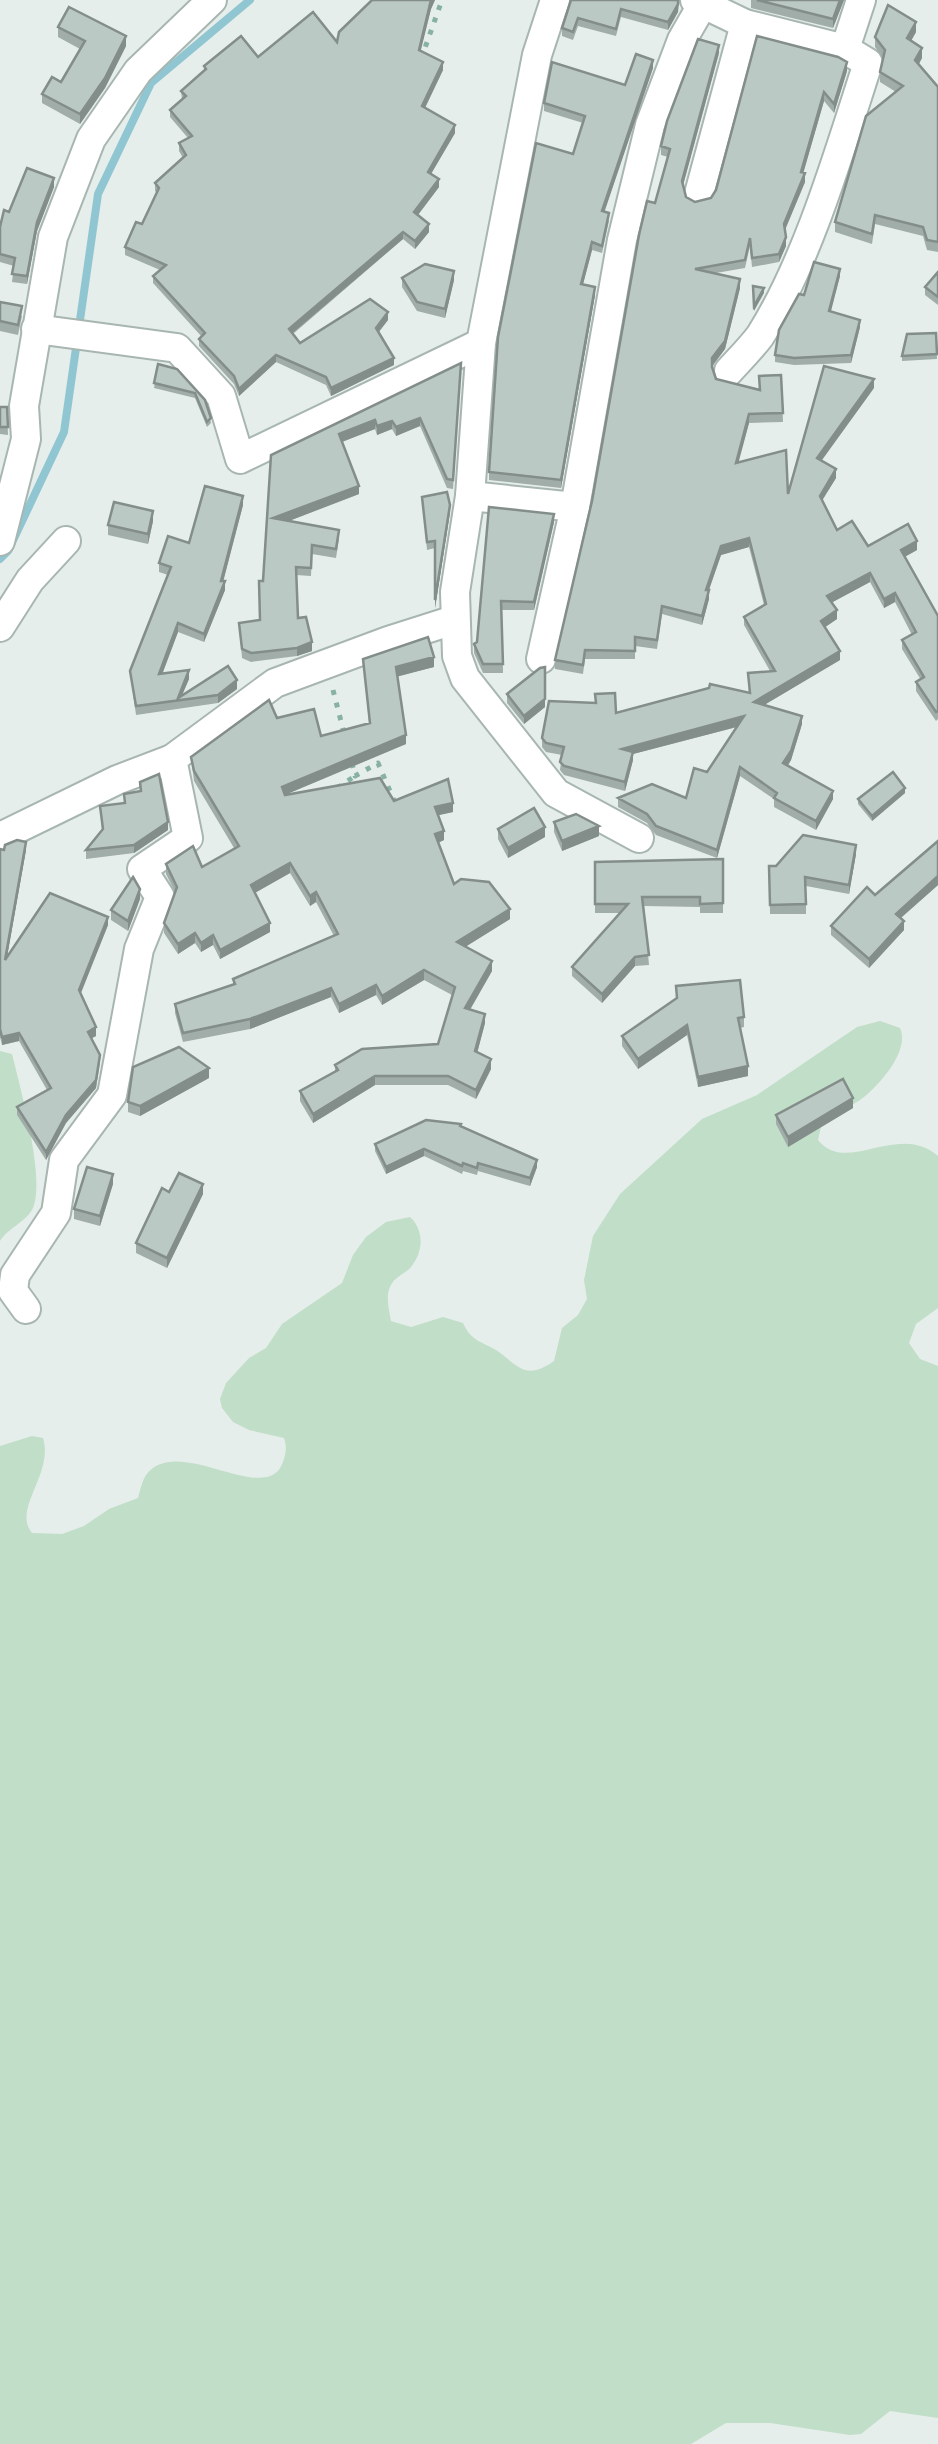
<svg xmlns="http://www.w3.org/2000/svg" width="938" height="2444" font-family="'Open Sans',sans-serif">
<rect width="100%" height="100%" fill="#e6eeeb"/>
<g fill="#c0dec8">
<path d="M880 1021 900 1028C910 1050 881 1083 864 1097 853 1106 836 1111 822 1122L818 1140C846 1176 898 1121 938 1156V1308L916 1324 909 1343 920 1359 938 1366V2418L890 2411 861 2434 850 2435 770 2423H726L691 2444H0V1446L32 1436 43 1438C54 1474 12 1509 32 1533L62 1534 84 1526 109 1509 138 1498C140 1491 142 1481 146 1475 177 1432 267 1509 283 1462 286 1453 287 1447 284 1438L249 1430 233 1422 222 1408 220 1399 226 1383 249 1358 266 1348 282 1324 342 1283 353 1255 366 1237 386 1222 410 1217C424 1230 424 1251 411 1267 406 1273 397 1276 393 1282 384 1293 389 1309 391 1321L411 1327 443 1317 463 1323C472 1343 483 1341 499 1352 520 1368 527 1380 554 1361L562 1328 578 1315 587 1299 584 1280 593 1236 620 1194 702 1119 757 1095 857 1027Z"/>
<path d="M0 1051 12 1054C20 1087 46 1180 33 1208 26 1222 8 1228 0 1241Z"/>
</g>
<g fill="none" stroke-linecap="round" stroke-linejoin="round">
<polyline stroke="#90c6d1" stroke-width="8" points="0,559 8,551 64,432 98,194 151,83 250,0"/>
<g stroke="#a8b6b2" stroke-width="32">
<g id="minor">
<polyline points="555,0 537,55 481,343 470,496 455,592 457,656 465,678 556,793 639,838"/>
<polyline points="695,0 745,24 845,49"/>
<polyline points="699,194 745,24"/>
<polyline points="36,329 177,348 221,396 240,459 481,343"/>
<path d="M729 371C739 360 751 348 760 336 808 261 840 149 868 63L845 49 861 0"/>
<polyline points="470,496 575,507"/>
<polyline points="0,541 26,439 24,406 53,237 91,139 138,71 212,0"/>
<polyline points="0,627 30,580 66,541"/>
<polyline points="541,659 575,507 622,240 650,125 682,40 705,0"/>
<polyline points="0,837 117,780 172,759 275,683 388,641 454,620"/>
<polyline points="26,1309 13,1291 15,1275 56,1213 64,1160 112,1095 139,949 160,897 142,869 188,838 172,759"/>
</g>
</g>
<g stroke="#87b1a4" stroke-width="5" stroke-dasharray="5 8" stroke-linecap="butt">
<polyline points="421,59 442,0"/>
<polyline points="333,690 344,733"/>
<polyline points="352,763 355,776 378,763 395,803"/>
<polyline points="337,788 355,776"/>
</g>
<use href="#minor" stroke="#fff" stroke-width="28"/>
</g>
<g fill="#a1ada9">
<polygon points="372,0 435,0 431,9 420,51 443,70 425,108 455,133 431,174 439,187 418,215 429,232 415,249 403,239 293,334 300,343 388,320 379,332 394,365 331,396 326,385 276,362 239,396 234,384 199,346 199,339 202,337 153,283 153,276 160,270 125,255 125,247 142,224 157,193 155,191 155,183 183,158 179,151 179,143 188,138 170,117 170,110 182,99 181,91 204,71 204,66 337,42"/>
<polygon points="571,0 679,0 678,12 668,30 621,17 616,36 578,26 573,40 562,36 562,28"/>
<polygon points="751,0 844,0 833,28 751,8"/>
<polygon points="58,27 126,46 105,88 80,124 42,103 42,94 61,82 80,49 58,37"/>
<polygon points="916,32 911,41 922,58 919,64 938,87 938,252 927,250 923,236 875,224 872,244 835,232 835,222 896,92 880,82 880,72 883,58 875,47 875,37"/>
<polygon points="719,53 683,185 686,197 695,202 711,198 847,71 834,113 824,101 803,173 805,182 785,230 786,246 779,262 752,267 750,246 745,268 716,273 740,288 725,349 712,367 716,379 759,390 781,375 783,422 749,423 738,462 788,494 874,388 821,460 836,478 822,500 837,530 868,546 917,550 904,557 938,616 938,719 936,721 916,691 916,682 921,680 902,649 902,640 912,635 895,602 884,608 870,582 831,603 837,619 825,627 840,660 764,705 802,724 791,760 788,766 833,799 816,830 774,807 774,799 740,776 717,858 656,835 647,823 618,807 618,798 686,798 707,772 737,727 633,754 633,760 625,791 564,775 560,770 562,755 546,752 542,747 542,738 616,713 749,693 748,673 770,671 744,625 744,617 764,605 749,547 721,555 709,590 709,599 702,625 662,614 657,649 635,646 635,659 585,659 583,674 555,669 555,660 592,501 655,203 668,157 661,155 661,146"/>
<polygon points="653,68 604,212 609,221 602,253 592,250 583,284 595,295 561,488 489,480 489,472 573,154 583,123 544,111 544,103 625,85"/>
<polygon points="54,187 37,231 27,284 12,282 14,266 0,262 0,227 9,212"/>
<polygon points="938,272 938,305 925,295 925,287"/>
<polygon points="840,276 830,312 860,327 851,363 794,365 775,362 775,355 804,295"/>
<polygon points="402,278 454,280 445,318 417,311 402,287"/>
<polygon points="0,302 22,316 18,335 0,331"/>
<polygon points="936,333 937,359 902,361 902,356"/>
<polygon points="461,363 453,489 447,488 420,426 396,436 392,429 377,435 375,429 342,442 359,494 289,521 339,539 336,558 312,554 311,576 296,575 298,618 312,651 297,656 251,662 242,658 239,623 260,620 271,455"/>
<polygon points="158,364 205,400 211,423 207,427 195,398 154,388"/>
<polygon points="0,407 7,407 8,435 0,434"/>
<polygon points="422,497 450,512 435,608 435,548 427,550"/>
<polygon points="243,505 223,581 225,590 204,642 178,632 162,673 189,679 182,695 237,689 218,703 136,715 130,671 168,575 159,572 159,563"/>
<polygon points="489,507 554,522 534,610 502,610 503,673 483,673 474,653 474,644 477,642"/>
<polygon points="153,521 148,544 108,535 108,525"/>
<polygon points="363,659 434,667 397,676 406,744 285,795 394,801 453,812 438,815 444,840 438,843 454,884 510,919 465,947 492,971 470,1010 485,1023 477,1053 491,1069 476,1099 448,1085 375,1085 313,1123 300,1101 300,1091 335,1072 335,1065 438,1044 452,995 424,980 382,1005 376,995 339,1013 331,997 250,1029 183,1042 175,1013 175,1004 233,985 233,979 334,936 316,902 310,906 290,873 255,893 270,932 220,959 213,945 201,952 195,943 178,954 164,933 164,923 175,892 166,874 166,864 202,867 234,848 194,781 191,757 277,718 321,736 369,723"/>
<polygon points="507,694 545,707 524,724 507,703"/>
<polygon points="140,782 168,830 134,853 86,859 86,850 102,830 100,806 124,803 124,794 140,792"/>
<polygon points="905,793 872,821 858,804 858,799"/>
<polygon points="554,822 599,836 562,851 554,832"/>
<polygon points="498,829 545,837 508,858 498,839"/>
<polygon points="938,841 938,885 901,918 904,930 869,968 831,935 831,926 875,895"/>
<polygon points="0,849 26,850 7,957 108,925 80,994 96,1036 92,1038 100,1063 96,1088 66,1123 46,1160 17,1115 17,1107 47,1090 19,1041 2,1045 0,1037"/>
<polygon points="856,854 849,894 806,886 806,914 770,914 769,866"/>
<polygon points="723,859 723,913 700,913 700,907 644,906 649,965 635,966 602,1003 572,976 572,967 620,913 595,913 595,862"/>
<polygon points="140,899 128,931 111,920 111,910"/>
<polygon points="676,986 744,1017 744,1027 740,1028 748,1076 698,1087 687,1035 638,1069 622,1046 622,1036 676,998"/>
<polygon points="209,1078 140,1116 128,1112 128,1102"/>
<polygon points="853,1108 788,1147 776,1124 776,1115"/>
<polygon points="461,1127 537,1167 530,1186 478,1171 477,1175 463,1171 462,1174 424,1156 386,1174 375,1151 375,1144"/>
<polygon points="113,1184 100,1226 74,1219 74,1209"/>
<polygon points="169,1192 203,1194 167,1268 136,1253 136,1243"/>
</g>
<g fill="#838d89">
<polygon points="431,0 435,0 431,9 419,58 419,50"/>
<polygon points="679,0 678,12 668,30 668,22"/>
<polygon points="840,0 844,0 833,28 833,19"/>
<polygon points="916,22 916,32 907,48 907,38"/>
<polygon points="126,36 126,46 105,88 80,124 80,114"/>
<polygon points="719,45 719,53 682,189 682,181"/>
<polygon points="922,48 922,58 915,70 915,60"/>
<polygon points="653,60 653,68 602,219 602,211"/>
<polygon points="443,62 443,70 422,114 422,106"/>
<polygon points="847,62 847,71 834,113 834,104"/>
<polygon points="824,92 824,101 801,181 801,172"/>
<polygon points="455,125 455,133 428,179 428,172"/>
<polygon points="805,173 805,182 784,232 784,224"/>
<polygon points="54,178 54,187 37,231 27,284 27,276 37,222"/>
<polygon points="439,179 439,187 414,220 414,212"/>
<polygon points="429,224 429,232 415,249 415,241"/>
<polygon points="403,232 403,239 289,336 289,329"/>
<polygon points="786,237 786,246 779,262 779,254"/>
<polygon points="592,242 592,250 581,292 581,284"/>
<polygon points="840,269 840,276 829,319 829,311"/>
<polygon points="454,271 454,280 445,318 445,309"/>
<polygon points="740,279 740,288 725,349 712,366 712,358"/>
<polygon points="595,287 595,295 561,488 561,480"/>
<polygon points="764,288 764,293 754,311 754,306"/>
<polygon points="388,312 388,320 376,335 376,328"/>
<polygon points="860,320 860,327 851,363 851,355"/>
<polygon points="276,355 276,362 239,396 239,389"/>
<polygon points="394,358 394,365 331,396 331,388"/>
<polygon points="874,379 874,388 817,467 817,458"/>
<polygon points="749,414 749,423 736,472 736,463"/>
<polygon points="420,418 420,426 396,436 396,427"/>
<polygon points="375,420 375,429 339,443 339,434"/>
<polygon points="392,421 392,429 377,435 377,426"/>
<polygon points="836,469 836,478 820,504 820,496"/>
<polygon points="359,486 359,494 273,527 273,518"/>
<polygon points="243,496 243,505 221,590 221,581"/>
<polygon points="450,505 450,512 435,608 435,600"/>
<polygon points="153,511 153,521 148,544 148,534"/>
<polygon points="554,514 554,522 534,610 534,602"/>
<polygon points="749,538 749,547 721,555 706,598 706,590 721,546"/>
<polygon points="917,541 917,550 901,559 901,550"/>
<polygon points="870,573 870,582 827,605 827,596"/>
<polygon points="225,581 225,590 204,642 204,634"/>
<polygon points="709,590 709,599 702,625 702,616"/>
<polygon points="895,593 895,602 884,608 884,599"/>
<polygon points="837,610 837,619 821,630 821,621"/>
<polygon points="178,623 178,632 159,683 159,674"/>
<polygon points="312,642 312,651 297,656 297,648"/>
<polygon points="840,651 840,660 754,711 754,702"/>
<polygon points="434,657 434,667 396,677 396,667"/>
<polygon points="189,670 189,679 180,700 178,698"/>
<polygon points="237,680 237,689 218,703 218,695"/>
<polygon points="545,699 545,707 524,724 524,716"/>
<polygon points="744,716 744,725 633,754 633,760 625,791 622,749"/>
<polygon points="802,716 802,724 791,760 783,772 783,763"/>
<polygon points="406,735 406,744 282,796 282,787"/>
<polygon points="740,767 740,776 717,858 717,850"/>
<polygon points="905,788 905,793 872,821 872,816"/>
<polygon points="833,791 833,799 816,830 816,821"/>
<polygon points="453,803 453,812 435,816 435,807"/>
<polygon points="168,822 168,830 134,853 134,845"/>
<polygon points="599,826 599,836 562,851 562,841"/>
<polygon points="545,827 545,837 508,858 508,848"/>
<polygon points="444,831 444,840 435,844 435,834"/>
<polygon points="26,842 26,850 5,968 5,960"/>
<polygon points="856,845 856,854 849,894 849,885"/>
<polygon points="290,863 290,873 251,895 251,885"/>
<polygon points="938,876 938,885 896,922 896,914"/>
<polygon points="140,889 140,899 128,931 128,921"/>
<polygon points="316,892 316,902 310,906 310,896"/>
<polygon points="510,909 510,919 457,952 457,942"/>
<polygon points="108,917 108,925 79,998 79,990"/>
<polygon points="904,921 904,930 869,968 869,959"/>
<polygon points="270,923 270,932 220,959 220,950"/>
<polygon points="195,933 195,943 178,954 178,944"/>
<polygon points="213,935 213,945 201,952 201,943"/>
<polygon points="635,957 635,966 602,1003 602,994"/>
<polygon points="492,961 492,971 465,1018 465,1008"/>
<polygon points="424,970 424,980 382,1005 382,996"/>
<polygon points="376,985 376,995 339,1013 339,1004"/>
<polygon points="331,988 331,997 250,1029 250,1019"/>
<polygon points="485,1014 485,1023 475,1061 475,1051"/>
<polygon points="687,1025 687,1035 638,1069 638,1059"/>
<polygon points="96,1027 96,1036 88,1040 88,1032"/>
<polygon points="19,1033 19,1041 2,1045 2,1037"/>
<polygon points="100,1055 96,1088 66,1123 46,1160 46,1152"/>
<polygon points="491,1059 491,1069 476,1099 476,1090"/>
<polygon points="748,1066 748,1076 698,1087 698,1077"/>
<polygon points="209,1068 209,1078 140,1116 140,1106"/>
<polygon points="375,1076 375,1085 313,1123 313,1114"/>
<polygon points="853,1098 853,1108 788,1147 788,1137"/>
<polygon points="424,1149 424,1156 386,1174 386,1167"/>
<polygon points="537,1160 537,1167 530,1186 530,1178"/>
<polygon points="113,1174 113,1184 100,1226 100,1216"/>
<polygon points="203,1184 203,1194 167,1268 167,1258"/>
</g>
<g fill="#bbc9c4" stroke="#838d89" stroke-width="2.5">
<polygon points="372,0 431,0 419,50 443,62 422,106 455,125 428,172 439,179 414,212 429,224 415,241 403,232 289,329 300,343 370,299 388,312 376,328 394,358 331,388 326,377 276,355 239,389 234,376 199,339 205,333 153,276 166,265 125,247 136,222 142,224 159,188 155,183 186,155 179,143 192,136 170,110 186,96 181,91 206,69 204,66 241,36 258,57 313,12 337,42 339,32"/>
<polygon points="571,0 678,0 678,4 668,22 621,9 616,29 578,18 573,32 562,28"/>
<polygon points="757,0 840,0 833,19"/>
<polygon points="888,5 916,22 907,38 922,48 915,60 938,87 938,242 927,240 923,227 875,215 872,234 835,222 866,116 903,86 880,72 885,50 875,37"/>
<polygon points="69,7 126,36 105,78 80,114 42,94 52,77 61,82 85,41 58,27"/>
<polygon points="757,36 838,57 847,62 834,104 824,92 801,172 805,173 784,224 786,237 779,254 752,258 750,238 745,260 695,269 740,279 725,341 712,358 712,367 716,379 760,390 759,376 781,375 783,413 749,414 736,463 786,450 788,494 824,366 874,379 817,458 836,469 820,496 837,530 852,521 868,546 908,524 917,541 901,550 938,616 938,711 936,712 916,682 924,677 902,640 916,632 895,593 884,599 870,573 827,596 837,610 821,621 840,651 754,702 802,716 791,751 783,763 833,791 816,821 774,798 777,793 740,767 717,850 656,826 647,814 618,798 652,784 686,798 694,768 707,772 744,716 622,749 633,752 625,782 564,766 560,762 564,747 546,743 542,738 549,701 596,703 595,694 615,693 616,713 709,688 710,684 750,693 748,673 775,671 744,617 766,604 749,538 721,546 706,590 709,590 702,616 662,606 657,640 635,637 635,651 585,650 583,665 555,660 592,501 639,235 647,201 655,203 670,149 661,146 667,121 698,39 719,45 682,181 686,197 695,202 711,198 716,190"/>
<polygon points="636,54 653,60 602,211 609,213 602,246 592,242 581,284 595,287 561,480 489,472 498,337 536,143 573,154 585,116 544,103 552,62 625,85"/>
<polygon points="27,168 54,178 37,222 27,276 12,274 15,258 0,254 0,227 4,210 9,212"/>
<polygon points="814,262 840,269 829,311 860,320 851,355 794,358 775,355 779,330 799,294 804,295"/>
<polygon points="425,264 454,271 445,309 417,302 402,278"/>
<polygon points="938,272 938,297 925,287"/>
<polygon points="753,286 764,288 754,306"/>
<polygon points="0,302 22,306 18,325 0,321"/>
<polygon points="936,333 937,354 902,356 907,334"/>
<polygon points="461,363 453,480 447,479 420,418 396,427 392,421 377,426 375,420 339,434 359,486 273,518 339,530 336,549 312,545 311,568 296,567 298,618 306,617 312,642 297,648 251,653 242,649 239,623 260,620 259,581 263,581 271,455"/>
<polygon points="158,364 177,369 205,400 211,418 207,422 195,393 154,383"/>
<polygon points="0,407 7,407 8,427 0,427"/>
<polygon points="205,486 243,496 221,581 225,581 204,634 178,623 159,674 189,670 178,698 228,666 237,680 218,695 136,706 130,671 171,567 159,563 168,536 189,543"/>
<polygon points="447,492 450,505 435,600 435,541 427,542 422,497"/>
<polygon points="114,502 153,511 148,534 108,525"/>
<polygon points="489,507 554,514 534,602 501,601 503,664 483,664 474,644 477,642"/>
<polygon points="428,637 434,657 396,667 406,735 282,787 285,795 380,778 394,801 448,779 453,803 435,807 444,831 435,834 454,884 461,879 489,882 510,909 457,942 492,961 465,1008 485,1014 475,1051 491,1059 476,1090 448,1076 375,1076 313,1114 300,1091 338,1070 335,1065 362,1049 438,1044 455,987 424,970 382,996 376,985 339,1004 331,988 250,1019 183,1033 175,1004 235,984 233,979 338,934 316,892 310,896 290,863 251,885 270,923 220,950 213,935 201,943 195,933 178,944 164,923 177,887 166,864 193,846 202,867 239,846 194,771 191,757 269,700 277,718 314,709 321,736 370,723 363,659"/>
<polygon points="545,667 545,699 524,716 507,694 540,668"/>
<polygon points="893,772 905,788 872,816 858,799"/>
<polygon points="159,774 168,822 134,845 86,850 103,829 100,806 125,803 124,794 141,791 140,782"/>
<polygon points="534,808 545,827 508,848 498,829"/>
<polygon points="576,814 599,826 562,841 554,822"/>
<polygon points="803,835 856,845 849,885 805,877 806,904 770,905 769,866 776,866"/>
<polygon points="17,840 26,842 5,960 50,893 108,917 79,990 96,1027 88,1032 100,1055 96,1080 66,1115 46,1152 17,1107 51,1088 19,1033 2,1037 0,1029 0,849 4,850 5,845"/>
<polygon points="938,841 938,876 896,914 904,921 869,959 831,926 867,887 875,895"/>
<polygon points="723,859 723,903 700,904 700,897 642,897 649,955 635,957 602,994 572,967 628,904 595,904 595,862"/>
<polygon points="133,877 140,889 128,921 111,910"/>
<polygon points="740,980 744,1017 738,1018 748,1066 698,1077 687,1025 638,1059 622,1036 677,998 676,986"/>
<polygon points="179,1047 209,1068 140,1106 128,1102 133,1067"/>
<polygon points="843,1079 853,1098 788,1137 776,1115"/>
<polygon points="426,1120 461,1124 460,1126 537,1160 530,1178 478,1163 477,1168 463,1163 462,1166 424,1149 386,1167 375,1144"/>
<polygon points="87,1167 113,1174 100,1216 74,1209"/>
<polygon points="179,1173 203,1184 167,1258 136,1243 162,1188 169,1192"/>
</g>
</svg>
